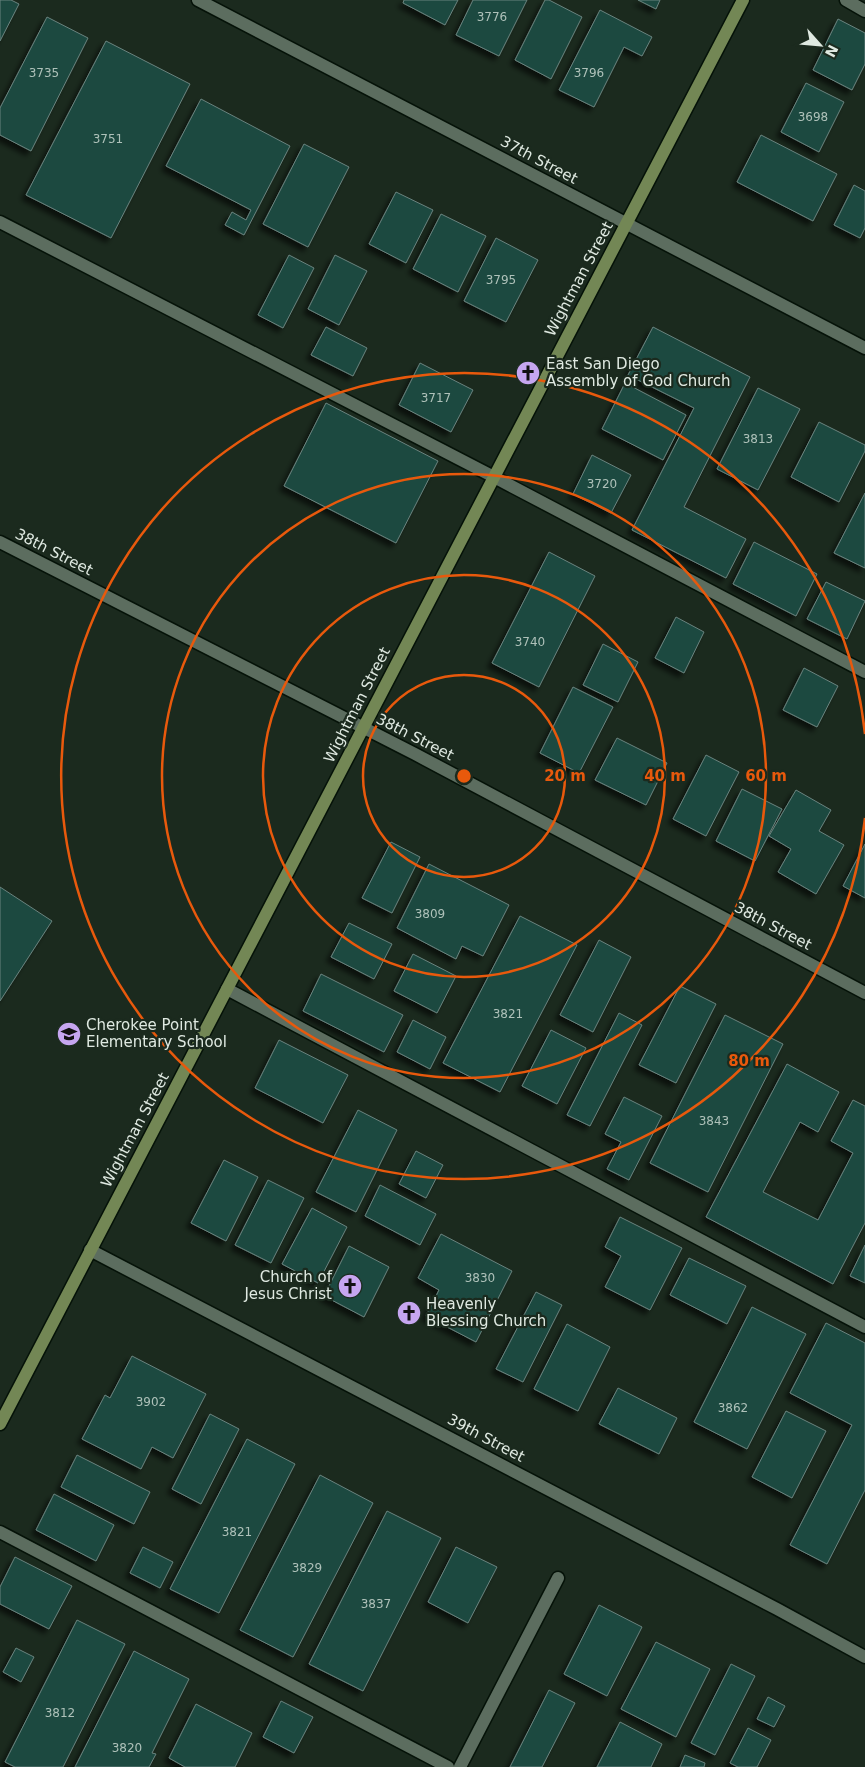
<svg xmlns="http://www.w3.org/2000/svg" width="865" height="1767" font-family="'DejaVu Sans',sans-serif">
<defs>
<filter id="shadow"><feDropShadow dx="-4.5" dy="4.5" stdDeviation="2.5" flood-color="#0009"/></filter>
</defs>
<rect width="100%" height="100%" fill="#1b2a1e"/>
<g fill="#1a4841" stroke="#6a837e" filter="url(#shadow)">
<polygon points="0,0 11,0 19,4 0,41"/>
<polygon points="404,0 458,0 445,25 403,3"/>
<polygon points="473,0 527,0 499,56 456,35"/>
<polygon points="545,0 549,0 582,17 551,79 515,60"/>
<polygon points="638,0 660,0 656,9"/>
<polygon points="600,10 652,37 642,56 624,47 594,107 559,90"/>
<polygon points="47,17 88,38 31,151 0,135 0,108"/>
<polygon points="838,19 865,33 865,64 852,90 813,70"/>
<polygon points="106,41 190,84 111,238 26,195"/>
<polygon points="806,83 844,102 819,152 781,132"/>
<polygon points="201,99 290,146 244,235 225,225 232,212 246,220 251,210 166,166"/>
<polygon points="761,135 837,174 813,221 737,182"/>
<polygon points="304,144 349,167 308,247 263,224"/>
<polygon points="854,185 865,191 865,228 860,238 834,225"/>
<polygon points="396,192 433,210 406,263 369,244"/>
<polygon points="441,214 486,236 458,292 413,269"/>
<polygon points="496,238 538,260 506,322 464,301"/>
<polygon points="289,255 314,268 283,328 258,315"/>
<polygon points="335,255 367,271 339,325 308,309"/>
<polygon points="326,327 367,348 353,376 311,355"/>
<polygon points="653,327 750,377 684,507 746,539 726,578 632,530 694,408 628,375"/>
<polygon points="420,363 473,390 451,432 399,405"/>
<polygon points="625,383 686,415 663,460 602,429"/>
<polygon points="758,388 800,409 758,490 717,469"/>
<polygon points="326,403 438,461 396,543 284,486"/>
<polygon points="819,422 865,445 865,451 839,502 791,477"/>
<polygon points="592,455 631,475 611,513 573,494"/>
<polygon points="865,493 865,568 834,553"/>
<polygon points="754,542 817,574 796,616 733,584"/>
<polygon points="549,552 595,576 539,687 492,663"/>
<polygon points="826,582 865,601 847,639 807,619"/>
<polygon points="676,617 704,632 684,673 655,658"/>
<polygon points="603,644 638,662 618,702 583,685"/>
<polygon points="804,668 838,686 817,727 783,710"/>
<polygon points="573,687 613,707 579,773 540,753"/>
<polygon points="617,738 667,763 646,805 595,780"/>
<polygon points="706,755 739,772 706,836 673,819"/>
<polygon points="742,789 782,809 755,861 716,841"/>
<polygon points="796,790 831,810 819,831 844,845 816,894 778,872 791,849 769,836"/>
<polygon points="391,842 420,857 392,913 362,898"/>
<polygon points="865,844 865,898 843,886"/>
<polygon points="429,864 509,905 483,956 462,946 456,959 397,928"/>
<polygon points="0,887 52,921 0,1001"/>
<polygon points="520,916 577,945 500,1092 443,1063"/>
<polygon points="349,923 392,944 374,979 331,957"/>
<polygon points="599,940 631,957 593,1032 560,1015"/>
<polygon points="413,954 456,976 437,1013 394,991"/>
<polygon points="321,974 403,1015 384,1052 303,1011"/>
<polygon points="680,986 716,1004 676,1083 639,1065"/>
<polygon points="619,1013 642,1025 590,1126 567,1115"/>
<polygon points="725,1015 783,1044 708,1192 650,1163"/>
<polygon points="413,1020 446,1037 430,1069 397,1052"/>
<polygon points="551,1030 586,1048 557,1104 522,1086"/>
<polygon points="279,1040 348,1075 323,1123 255,1088"/>
<polygon points="787,1064 839,1092 818,1132 800,1122 763,1192 818,1220 853,1153 831,1141 853,1100 865,1106 865,1223 833,1284 706,1217"/>
<polygon points="624,1097 662,1116 629,1180 607,1169 621,1142 605,1134"/>
<polygon points="358,1110 397,1130 356,1212 316,1192"/>
<polygon points="416,1151 443,1165 426,1198 399,1184"/>
<polygon points="224,1160 258,1177 226,1241 191,1223"/>
<polygon points="268,1180 304,1198 271,1263 235,1245"/>
<polygon points="380,1185 436,1214 420,1245 365,1216"/>
<polygon points="312,1208 347,1227 318,1283 282,1264"/>
<polygon points="620,1217 682,1248 650,1310 605,1287 621,1256 605,1247"/>
<polygon points="441,1234 512,1271 476,1342 426,1316 439,1290 418,1278"/>
<polygon points="865,1245 865,1283 850,1276"/>
<polygon points="349,1246 389,1267 364,1317 324,1296"/>
<polygon points="689,1258 746,1286 727,1324 670,1295"/>
<polygon points="536,1292 562,1305 523,1382 496,1369"/>
<polygon points="752,1307 806,1334 747,1449 694,1422"/>
<polygon points="826,1323 865,1343 865,1490 827,1564 790,1545 852,1425 790,1393"/>
<polygon points="567,1324 610,1347 578,1411 534,1389"/>
<polygon points="132,1356 206,1394 173,1458 152,1447 141,1469 82,1439 105,1395 110,1398"/>
<polygon points="618,1388 677,1418 659,1454 599,1424"/>
<polygon points="786,1411 826,1431 792,1498 752,1477"/>
<polygon points="210,1414 239,1429 201,1504 172,1489"/>
<polygon points="247,1439 295,1464 219,1613 170,1589"/>
<polygon points="77,1455 150,1492 134,1524 61,1487"/>
<polygon points="320,1475 373,1503 293,1657 240,1630"/>
<polygon points="54,1494 114,1525 96,1561 36,1530"/>
<polygon points="387,1511 441,1538 363,1691 309,1664"/>
<polygon points="143,1547 173,1562 160,1588 130,1573"/>
<polygon points="456,1547 497,1567 468,1623 428,1602"/>
<polygon points="15,1557 72,1586 49,1629 0,1604 0,1587"/>
<polygon points="599,1605 642,1627 607,1696 564,1674"/>
<polygon points="77,1620 125,1644 63,1767 15,1767 5,1762"/>
<polygon points="656,1642 710,1669 676,1737 621,1709"/>
<polygon points="16,1648 34,1657 21,1682 3,1672"/>
<polygon points="134,1651 189,1679 152,1753 156,1754 149,1767 75,1767"/>
<polygon points="731,1664 755,1676 715,1755 691,1743"/>
<polygon points="549,1690 575,1703 542,1767 510,1767"/>
<polygon points="768,1697 785,1706 774,1727 757,1719"/>
<polygon points="281,1701 313,1717 294,1753 263,1737"/>
<polygon points="196,1704 252,1733 235,1767 185,1767 169,1758"/>
<polygon points="620,1722 662,1744 651,1767 597,1767"/>
<polygon points="748,1728 771,1740 757,1767 738,1767 730,1763"/>
<polygon points="685,1755 705,1763 704,1767 680,1767"/>
</g>
<g fill="none" stroke-linecap="round" stroke-linejoin="round">
<g stroke="#051208" stroke-width="15">
<g id="lane">
<polyline points="846,0 865,11"/>
<polyline points="0,222 494,477 865,672"/>
<polyline points="227,989 865,1327"/>
<polyline points="0,1532 448,1767"/>
<polyline points="460,1767 558,1578"/>
</g>
</g>
<g stroke="#051208" stroke-width="15">
<g id="street">
<polyline points="198,0 865,348"/>
<polyline points="0,542 415,754 865,993"/>
<polyline points="90,1250 777,1609 865,1657"/>
</g>
</g>
<g stroke="#051208" stroke-width="15">
<polyline id="secondary" points="0,1424 743,0"/>
</g>
<use href="#lane" stroke="#5c6d5f" stroke-width="12"/>
<use href="#street" stroke="#5c6d5f" stroke-width="12"/>
<use href="#secondary" stroke="#738755" stroke-width="12"/>
</g>
<g fill="none" stroke="#e8590c" stroke-width="2.5">
<circle cx="464" cy="776" r="101"/>
<circle cx="464" cy="776" r="201"/>
<circle cx="464" cy="776" r="302"/>
<path d="M865 818A403 403 0 1 1 865 734"/>
</g>
<defs>
<g id="church-disc" transform="scale(1.25)"><circle r="9.5" fill="#c6a6f0" stroke="#1b2a1e"/><path d="M-1.2-6h2.4v3.5h3.3v2.4h-3.3V6h-2.4V-.1h-3.3v-2.4h3.3Z" fill="#111"/></g>
<g id="school-disc" transform="scale(1.25)"><circle r="9.5" fill="#c6a6f0" stroke="#1b2a1e"/><path d="M0-5L7-2L0 1L-7-2ZM-4 1L0 2.5L4 1V4Q0 6-4 4Z" fill="#111"/></g>
</defs>
<g fill-rule="evenodd">
<use href="#church-disc" x="528" y="373"/>
<use href="#school-disc" x="69" y="1034"/>
<use href="#church-disc" x="350" y="1286"/>
<use href="#church-disc" x="409" y="1313"/>
</g>
<g text-anchor="middle" dominant-baseline="central" stroke-width="4.5" stroke-linejoin="round" paint-order="stroke">
<g font-size="12" fill="#aec1b9">
<text x="492" y="17">3776</text>
<text x="44" y="73">3735</text>
<text x="589" y="73">3796</text>
<text x="813" y="117">3698</text>
<text x="108" y="139">3751</text>
<text x="501" y="280">3795</text>
<text x="436" y="398">3717</text>
<text x="758" y="439">3813</text>
<text x="602" y="484">3720</text>
<text x="530" y="642">3740</text>
<text x="430" y="914">3809</text>
<text x="508" y="1014">3821</text>
<text x="714" y="1121">3843</text>
<text x="480" y="1278">3830</text>
<text x="151" y="1402">3902</text>
<text x="733" y="1408">3862</text>
<text x="237" y="1532">3821</text>
<text x="307" y="1568">3829</text>
<text x="376" y="1604">3837</text>
<text x="60" y="1713">3812</text>
<text x="127" y="1748">3820</text>
</g>
<g font-size="15" fill="#dfe9e1" stroke="#1b2a1e">
<text transform="translate(539 160) rotate(28)">37th Street</text>
<text transform="translate(579 279) rotate(-62)">Wightman Street</text>
<text transform="translate(54 552) rotate(27)">38th Street</text>
<text transform="translate(357 705) rotate(-63)">Wightman Street</text>
<text transform="translate(415 737) rotate(27)">38th Street</text>
<text transform="translate(773 926) rotate(28)">38th Street</text>
<text transform="translate(135 1130) rotate(-62)">Wightman Street</text>
<text transform="translate(486 1438) rotate(28)">39th Street</text>
</g>
<g font-size="15" fill="#dfe9e1" stroke="#1b2a1e" text-anchor="start">
<text x="546" y="364">East San Diego<tspan x="546" dy="17">Assembly of God Church</tspan></text>
<text x="86" y="1025">Cherokee Point<tspan x="86" dy="17">Elementary School</tspan></text>
<text x="332" y="1277" text-anchor="end">Church of<tspan x="332" dy="17">Jesus Christ</tspan></text>
<text x="426" y="1304">Heavenly<tspan x="426" dy="17">Blessing Church</tspan></text>
</g>
</g>
<circle cx="464" cy="776" r="8" fill="#e8590c" stroke="#1b2a1e" stroke-width="2.5"/>
<g font-size="15" text-anchor="middle" font-weight="bold" fill="#e8590c" stroke="#1b2a1e" stroke-width="4.5" stroke-linejoin="round" paint-order="stroke">
<text x="565" y="781">20 m</text>
<text x="665" y="781">40 m</text>
<text x="766" y="781">60 m</text>
<text x="749" y="1066">80 m</text>
</g>
<g transform="translate(820 45) rotate(117)" stroke="#1b2a1e" stroke-width="4" paint-order="stroke">
<path d="M0-4L9 19L0 12L-9 19Z" fill="#dfe9e1"/>
<text y="-8" font-size="14" font-weight="bold" text-anchor="middle" fill="#dfe9e1">N</text>
</g>
</svg>
